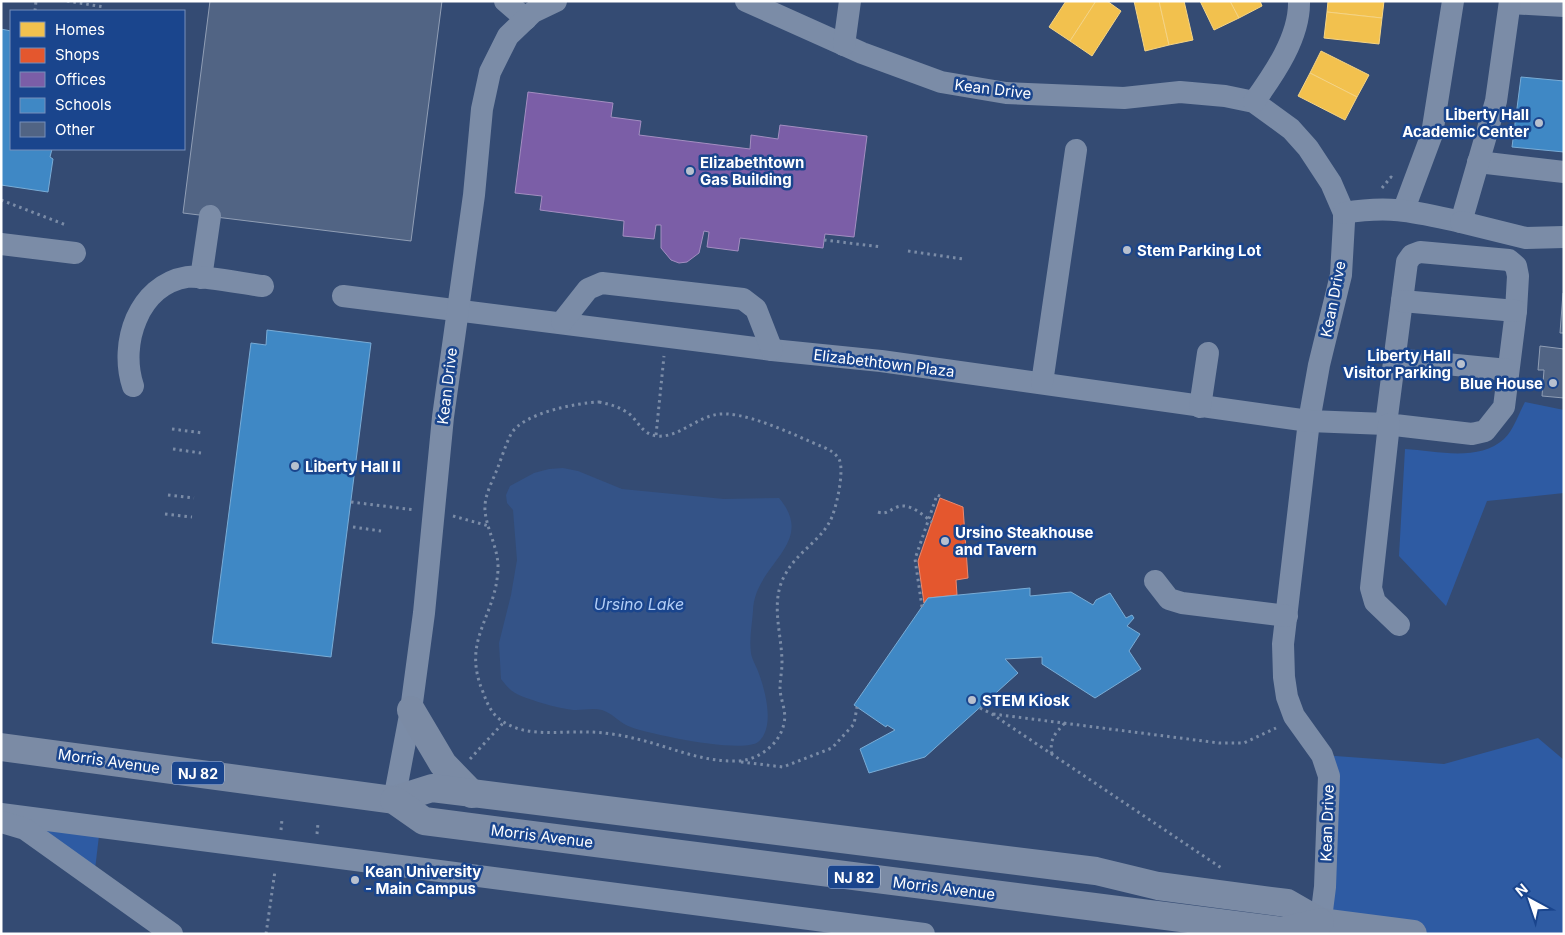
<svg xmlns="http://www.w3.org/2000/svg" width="1565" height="935" font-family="Inter,sans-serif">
<rect width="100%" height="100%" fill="#344b73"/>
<g fill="#2e5ba3">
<path d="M1525 402 1564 410V493L1487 501 1446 606 1399 556 1405 449C1436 451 1479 462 1504 439 1513 431 1519 413 1525 402Z"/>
<polygon points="1538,738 1564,760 1564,934 1425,934 1320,922 1322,755 1444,764"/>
<polygon points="42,823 100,827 94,878 41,840"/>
</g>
<path fill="#345387" d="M563 468 578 471 622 489 724 499 779 498C818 544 754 564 753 611 752 625 749 640 751 653 752 660 757 667 759 674 766 693 775 728 758 742 743 754 647 734 628 726 619 722 612 713 602 710 594 708 584 710 576 710 563 710 529 700 517 694 510 691 506 685 501 679L499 643 511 595 517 560 513 510 507 503 506 495 510 486 534 473 549 469Z"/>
<g fill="#f2c14e" stroke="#f6d483">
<polygon points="1066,1 1096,1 1070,41 1049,27"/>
<polygon points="1096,1 1107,1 1121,11 1092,56 1070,41"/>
<polygon points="1134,1 1159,1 1169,45 1145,51"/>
<polygon points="1159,1 1184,1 1193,40 1169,45"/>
<polygon points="1200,1 1230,1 1239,18 1214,30"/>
<polygon points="1230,1 1260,1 1262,6 1239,18"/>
<polygon points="1328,1 1384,1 1382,18 1327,12"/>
<polygon points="1327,12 1382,18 1379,44 1324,38"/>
<polygon points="1321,51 1369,75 1357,97 1310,73"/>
<polygon points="1310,73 1357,97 1345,120 1298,96"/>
</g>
<polygon fill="#e4572e" stroke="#ec896d" points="940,498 963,507 968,578 956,580 957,595 928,598 924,603 918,561"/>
<polygon fill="#7b5ea7" stroke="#a38ec1" points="528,92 613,103 611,117 641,121 639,135 750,149 751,135 778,139 780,125 867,136 854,237 825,234 823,248 740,238 738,251 707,247 709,232 704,231 699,253 687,262 679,263 671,260 661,248 661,225 656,225 654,239 623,236 624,221 540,210 542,196 515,193"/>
<g fill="#3f88c5" stroke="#79acd6">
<polygon points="1,29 11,31 11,149 52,149 50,157 53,159 48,192 1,185"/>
<polygon points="1521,77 1564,81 1564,152 1512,147"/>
<polygon points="267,330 371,343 331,657 212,643 251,343 266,345"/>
<polygon points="1030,588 1030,596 1071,592 1093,605 1096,600 1110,593 1126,618 1132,615 1134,618 1127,626 1140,634 1129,651 1141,669 1095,698 1042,664 1042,657 1005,659 1018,673 925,757 869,773 860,749 895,730 887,725 886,727 854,705 928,598"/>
</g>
<g fill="#516484" stroke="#909eb5">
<polygon points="210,1 442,1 411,241 183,213"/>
<polygon points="1563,293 1564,293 1564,333 1560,333"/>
<polygon points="1540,346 1564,349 1564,398 1542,396 1544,370 1538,370"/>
</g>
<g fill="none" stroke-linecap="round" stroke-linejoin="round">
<g stroke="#7b8ca7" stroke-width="3" stroke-dasharray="2.5 4" stroke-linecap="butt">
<polyline points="67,1 104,7"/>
<polyline points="35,11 36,1"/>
<polyline points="1382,188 1391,177 1392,178"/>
<polyline points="1,200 66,225"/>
<polyline points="824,240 882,247"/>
<polyline points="908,251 963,259"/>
<path d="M599 402C608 404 617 406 625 411 638 418 640 434 657 436 677 438 695 419 714 415 741 408 796 436 823 447 830 450 835 453 839 459 845 470 836 512 829 523 818 542 797 553 786 573 769 601 782 633 782 663 782 671 780 680 780 688 780 699 787 711 784 723 780 745 757 761 736 761 701 762 671 747 637 739 621 735 603 732 587 732 561 731 531 737 507 724 493 717 488 706 483 692 461 640 495 619 498 570 499 549 487 531 485 511 484 497 491 484 496 472 501 460 505 446 511 434 523 413 576 403 599 402Z"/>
<polyline points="172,429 203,433"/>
<polyline points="656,435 664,356"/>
<polyline points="173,449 201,453"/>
<polyline points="363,466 389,469"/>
<polyline points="168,495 194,498"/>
<polyline points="351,502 415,510"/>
<path d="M878 512C887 515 889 510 897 507 909 502 923 515 932 522"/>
<polyline points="165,514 192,517"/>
<polyline points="453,516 489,526"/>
<polyline points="353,527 381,531"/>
<polyline points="922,607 915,559 937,495 942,497"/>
<polyline points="980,708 992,714 1223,869"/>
<polyline points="993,714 1219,743 1244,743 1276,728"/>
<path d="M1052 754C1049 740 1055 733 1065 723"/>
<polyline points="470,759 504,722"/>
<polyline points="741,762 783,767 832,748 854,724 857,707"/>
<polyline points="281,830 282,819"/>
<polyline points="317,834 318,823"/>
<polyline points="266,934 275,871"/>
</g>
<g stroke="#7b8ca7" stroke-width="22">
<polyline points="505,1 526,19"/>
<polyline points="746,1 862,53 941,82 1006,93 1124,98 1180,92 1225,96 1254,102 1291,129 1308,148 1331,183 1344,213 1344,222 1341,275 1319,365 1309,421 1283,644 1284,677 1287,697 1294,716 1322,755 1329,776 1325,887 1319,934"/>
<polyline points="1510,3 1564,6"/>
<polyline points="844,45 850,1"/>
<path d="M1254 102C1274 74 1300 37 1299 1"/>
<polyline points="1478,162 1564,172"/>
<polyline points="1404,209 1432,134 1453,1"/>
<path d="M1344 213C1392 205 1415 212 1461 222L1496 101 1510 1"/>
<polyline points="1461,222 1526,238 1564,237"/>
<polyline points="1,244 75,253"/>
<polyline points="201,278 210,216"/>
<polyline points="343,296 772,350 881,361 1309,421 1386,424 1472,434 1485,431 1504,407 1516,311 1518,276 1516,266 1509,260 1420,252 1412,255 1407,262 1386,424"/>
<polyline points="1402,301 1516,311"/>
<polyline points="562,322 588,289 602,283 743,299 756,309 772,350"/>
<polyline points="1394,359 1508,370"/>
<polyline points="1042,383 1076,150"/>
<path d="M133 386C119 344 138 285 187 277 201 275 245 284 263 286"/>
<polyline points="1200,407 1208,353"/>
<polyline points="1389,424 1371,588 1375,602 1399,625"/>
<polyline points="1155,581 1169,599 1182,603 1287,616"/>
<polyline points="394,800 411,710 424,613 443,417 474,195 482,109 490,72 508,36 533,12 556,1"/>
<polyline points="1,814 924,934"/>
<polyline points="2,822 25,829 172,934"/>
</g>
<g stroke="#7b8ba5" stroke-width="28">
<polyline points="411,710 443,764 472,794"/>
<polyline points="1,747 394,800 432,788 1096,871 1158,886 1287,903 1320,922 1413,934"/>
<polyline points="394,800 424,821 1282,931 1320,922"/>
</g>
</g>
<g fill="#b8c0ce" stroke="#1a458d" stroke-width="2">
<circle cx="1539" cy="123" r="5"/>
<circle cx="690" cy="171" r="5"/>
<circle cx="1127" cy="250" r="5"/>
<circle cx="1461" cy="364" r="5"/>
<circle cx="1553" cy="383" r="5"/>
<circle cx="295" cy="466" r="5"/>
<circle cx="945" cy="541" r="5"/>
<circle cx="972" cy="700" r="5"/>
<circle cx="355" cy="880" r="5"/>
</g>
<g text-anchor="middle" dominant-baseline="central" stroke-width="5" stroke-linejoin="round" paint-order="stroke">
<g fill="#1a458d" stroke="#bac7dd" stroke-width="1">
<rect x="172" y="761.5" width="52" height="23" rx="4"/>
<rect x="828" y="865.5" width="52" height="23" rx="4"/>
</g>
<g font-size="14" font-weight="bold" fill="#fff">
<text x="198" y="773">NJ 82</text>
<text x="854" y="877">NJ 82</text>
</g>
<g font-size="15" fill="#fff" stroke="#1a458d">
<text transform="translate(993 89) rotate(7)">Kean Drive</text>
<text transform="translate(1333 299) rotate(-79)">Kean Drive</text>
<text transform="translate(884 363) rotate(7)">Elizabethtown Plaza</text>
<text transform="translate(447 386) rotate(-83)">Kean Drive</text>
<text transform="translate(109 761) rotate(8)">Morris Avenue</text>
<text transform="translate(1327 823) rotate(-88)">Kean Drive</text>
<text transform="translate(542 836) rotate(7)">Morris Avenue</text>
<text transform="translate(944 888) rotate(7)">Morris Avenue</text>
</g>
<g font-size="15" font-weight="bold" fill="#fff" stroke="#1a458d" text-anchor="start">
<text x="1529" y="114" text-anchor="end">Liberty Hall<tspan x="1529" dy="17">Academic Center</tspan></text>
<text x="700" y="162">Elizabethtown<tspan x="700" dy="17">Gas Building</tspan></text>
<text x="1137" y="250">Stem Parking Lot</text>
<text x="1451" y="355" text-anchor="end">Liberty Hall<tspan x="1451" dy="17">Visitor Parking</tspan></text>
<text x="1543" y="383" text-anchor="end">Blue House</text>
<text x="305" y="466">Liberty Hall II</text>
<text x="955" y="532">Ursino Steakhouse<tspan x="955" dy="17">and Tavern</tspan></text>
<text x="982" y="700">STEM Kiosk</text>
<text x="365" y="871">Kean University<tspan x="365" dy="17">- Main Campus</tspan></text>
</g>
<g font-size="16" font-style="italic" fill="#b2cdf5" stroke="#1a458d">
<text x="639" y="604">Ursino Lake</text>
</g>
</g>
<rect width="1565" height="935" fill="none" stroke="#ffffff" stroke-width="5"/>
<rect x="10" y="10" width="175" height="140" fill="#1a458d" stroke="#768fbb"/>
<rect x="20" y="22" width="25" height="15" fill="#f2c14e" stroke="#768fbb"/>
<text x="55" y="35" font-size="15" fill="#ffffff">Homes</text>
<rect x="20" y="48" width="25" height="15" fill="#e4572e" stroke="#768fbb"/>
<text x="55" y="60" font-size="15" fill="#ffffff">Shops</text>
<rect x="20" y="72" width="25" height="15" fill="#7b5ea7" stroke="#768fbb"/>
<text x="55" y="85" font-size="15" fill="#ffffff">Offices</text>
<rect x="20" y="98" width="25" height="15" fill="#3f88c5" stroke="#768fbb"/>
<text x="55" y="110" font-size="15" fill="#ffffff">Schools</text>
<rect x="20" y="122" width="25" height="15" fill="#516484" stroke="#768fbb"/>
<text x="55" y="135" font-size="15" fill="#ffffff">Other</text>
<g transform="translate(1530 900) rotate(320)" stroke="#1a458d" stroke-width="4" paint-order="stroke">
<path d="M0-4L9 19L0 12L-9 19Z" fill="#ffffff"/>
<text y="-8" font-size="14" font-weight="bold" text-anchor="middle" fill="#ffffff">N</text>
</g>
</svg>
